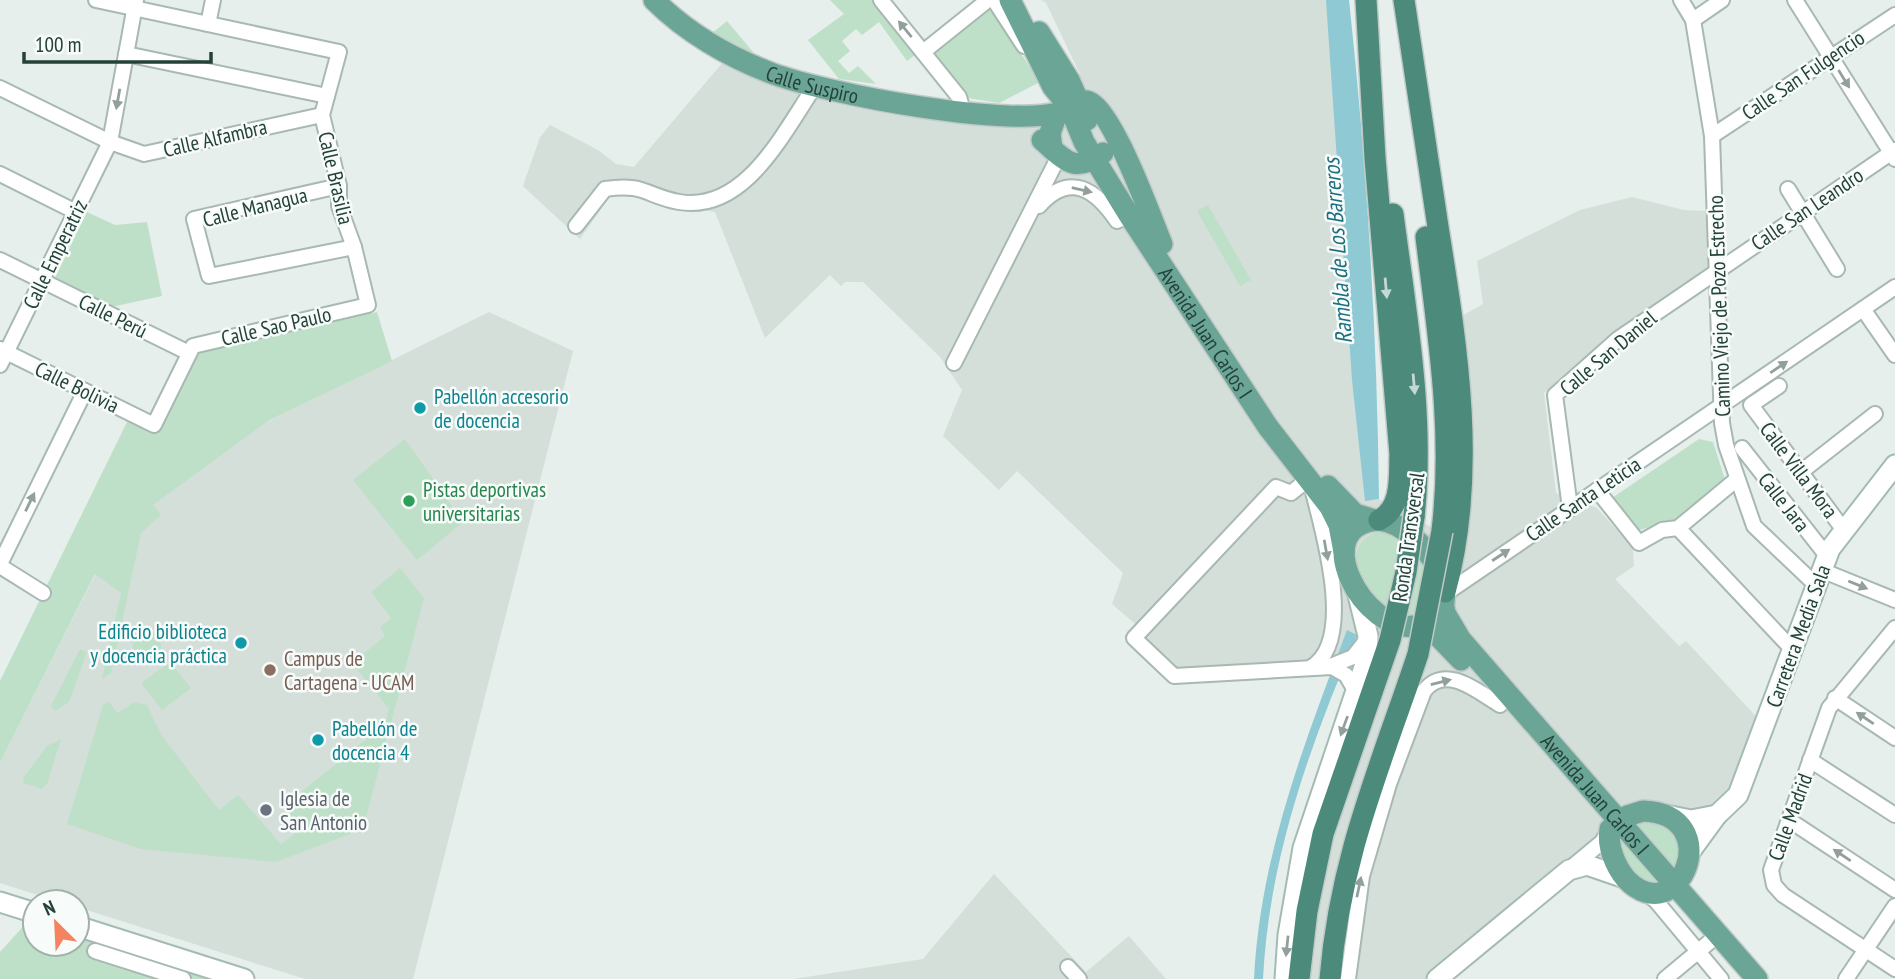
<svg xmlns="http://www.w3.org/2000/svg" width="1895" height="979" font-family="'PT Sans Narrow',sans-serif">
<rect width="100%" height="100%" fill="#e6efeb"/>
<g fill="#d4dfda">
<polygon points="1041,0 1338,0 1372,500 1379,499 1431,527 1442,531 1451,322 1483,304 1477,261 1580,210 1632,197 1684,210 1705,211 1713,264 1614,331 1544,393 1556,493 1597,508 1633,548 1634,566 1615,579 1679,646 1686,641 1765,726 1717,815 1643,811 1437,979 1285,979 1356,692 1342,672 1174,676 1134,638 1141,629 1112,604 1123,573 1017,471 999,490 943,436 962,390 940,357 863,282 845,282 841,286 830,275 765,338 715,212 671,204 640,192 611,195 580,239 523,186 540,137 550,125 598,150 616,164 634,167 730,54 773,74 1042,117 1069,80 1080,74 1046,3"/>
<polygon points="489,312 573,351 413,979 305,979 77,907 77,902 60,902 0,883 0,763 141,484"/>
<polygon points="994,874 1086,972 1129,936 1166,979 793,979 923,959"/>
</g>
<g fill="#bfe0c8">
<polygon points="830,0 874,0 916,54 907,61 879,22 862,35 856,29 842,41 850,51 838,61 849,73 858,66 876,84 839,79 808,40 844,14"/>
<polygon points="986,1 1040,82 999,103 968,98 928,48"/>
<polygon points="727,21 753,52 751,54 711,34"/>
<polygon points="1208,205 1251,280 1240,286 1197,211"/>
<polygon points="87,212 115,225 147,222 162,296 111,307 54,280"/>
<polygon points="377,312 392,361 268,421 153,505 161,515 141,533 111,673 102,679 121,593 95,574 0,763 0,681 128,420 157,433 197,353"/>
<polygon points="405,439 463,522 417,560 353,480"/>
<polygon points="1699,439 1713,442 1726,483 1677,520 1639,530 1612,498"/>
<path d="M1380 531 1402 537 1429 570 1419 613C1377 627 1325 546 1380 531Z"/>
<polygon points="400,568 424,598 363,829 276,862 141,849 67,824 103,705 109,701 117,713 135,702 147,705 162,736 219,810 238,795 281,844 301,829 284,806 385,724 389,709 352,663 385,636 380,627 391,618 371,592"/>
<circle cx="147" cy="645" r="14"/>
<polygon points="80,649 87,652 69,702 55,711 51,706"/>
<polygon points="170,662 191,688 162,710 141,683"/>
<polygon points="61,739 47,784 42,789 24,783 23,778 47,746"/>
<polygon points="1627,816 1678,823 1680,879"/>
<polygon points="1610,829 1666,892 1638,888"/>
<polygon points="29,920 35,922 35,944 77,944 77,935 216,979 0,979 0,952"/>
</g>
<g fill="#8ec9d4">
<path d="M1326 0H1349C1367 166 1377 332 1379 499L1365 501 1352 380Z"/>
<path d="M1347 630 1357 635C1310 745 1269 858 1263 979H1254C1260 856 1304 744 1347 630Z"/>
</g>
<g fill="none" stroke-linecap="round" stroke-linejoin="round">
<g stroke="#a8b8b2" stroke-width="18">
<g id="minor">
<polyline points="881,0 959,97 963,111"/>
<polyline points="994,0 1024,46"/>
<polyline points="1681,0 1693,20 1712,136 1722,423 1726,445 1754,526 1816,585"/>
<polyline points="1795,0 1895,159"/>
<polyline points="1693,20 1722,0"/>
<polyline points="208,24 213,0"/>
<polyline points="923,52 988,0"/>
<polyline points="126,54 327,96"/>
<polyline points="0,88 110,142 144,154 322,115"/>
<polyline points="1712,136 1895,15"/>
<polyline points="0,174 76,212"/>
<polyline points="339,186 194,219 209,276 354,247"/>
<polyline points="1788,189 1837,269"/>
<path d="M1039 206C1070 171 1096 190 1117 221L1129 215"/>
<path d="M576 226 605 189C645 183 646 196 679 202 745 213 783 133 815 86"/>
<polyline points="0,260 189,353"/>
<polyline points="1863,309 1895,355"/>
<polyline points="0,349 154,425 193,346 368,305 354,247 339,206 339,186 322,115 339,52 96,0"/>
<polyline points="954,363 1059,156"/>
<polyline points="0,365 110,142 136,0"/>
<polyline points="1779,386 1751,405 1843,529"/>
<polyline points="1742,448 1827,556"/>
<polyline points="1801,472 1875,414"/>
<polyline points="1307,480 1291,493 1276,487 1134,638 1174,676 1332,667 1346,675 1356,692"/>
<polyline points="1597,490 1639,543 1662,530 1678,528 1737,479"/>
<polyline points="1570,508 1555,395 1618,339 1895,150"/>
<polyline points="1678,528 1792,649"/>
<polyline points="0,564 85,391"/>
<polyline points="0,566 43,593"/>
<polyline points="1821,570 1895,600"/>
<polyline points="1445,594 1895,287"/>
<polyline points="1895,628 1829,708 1771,870 1774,885 1783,895 1895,969"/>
<polyline points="1328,667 1353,657 1367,639"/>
<path d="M1310 668C1357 642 1322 529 1312 488"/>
<polyline points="1835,698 1895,738"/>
<polyline points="1810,760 1895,815"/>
<polyline points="1789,820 1895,890"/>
<polyline points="1572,867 1602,842 1609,830"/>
<polyline points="1645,892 1656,901 1721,979"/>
<polyline points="95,951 183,979"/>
<polyline points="1068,967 1079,979"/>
<path d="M1348 979 1362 876 1389 784 1424 691C1446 663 1478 692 1500 705"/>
<polyline points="1665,979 1719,934"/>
<polyline points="1846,979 1895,906"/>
</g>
</g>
<g stroke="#a4bbb3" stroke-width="23">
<g id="secondary">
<polyline points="1666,815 1691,820 1717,815"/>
<polyline points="1690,852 1717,815 1738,795 1830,549 1895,465"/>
<polyline points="0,902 35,913"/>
<polyline points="77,926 244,979"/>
<polyline points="1285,979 1288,935 1303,848 1366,661 1368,636 1357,591"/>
<polyline points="1437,979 1569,870 1587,865 1625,878"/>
</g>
</g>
<g stroke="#c2cac8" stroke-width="24">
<g id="primary">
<path id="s1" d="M654 0C686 32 729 57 771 73 823 93 1019 131 1066 110"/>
<path id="s2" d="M1010 0 1053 87 1070 108 1084 142 1129 215 1268 427 1330 507 1339 525 1344 552"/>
<polyline points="1039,32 1069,80 1087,120"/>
<path d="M1042 140C1064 159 1074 175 1103 153"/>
<path d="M1052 149 1050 133 1057 114 1086 101C1111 104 1151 218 1162 244"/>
<polyline points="1328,486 1355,514 1375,520"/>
<path d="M1379 520C1425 525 1478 613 1417 626 1364 636 1305 525 1379 520Z"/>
<path id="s3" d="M1443 602 1445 613 1461 640 1757 979"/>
<polyline points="1412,626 1436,634 1461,660"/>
<path d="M1643 811C1728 814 1679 934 1626 879 1615 866 1607 846 1610 829L1627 816Z"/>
</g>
</g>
<g stroke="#c2cac8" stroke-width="24">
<g id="trunk">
<path d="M1366 0 1375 158 1400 454C1399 476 1403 508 1379 520"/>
<path d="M1404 0C1415 76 1427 151 1438 227 1457 346 1478 473 1445 592"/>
<path d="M1393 214C1406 314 1425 416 1414 517"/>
<path d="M1426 237C1438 335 1454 432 1442 531"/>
<polyline points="1299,979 1307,911 1323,834 1390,640"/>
<path d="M1330 979C1340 857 1380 768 1418 654"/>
</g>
</g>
<use href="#minor" stroke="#fff" stroke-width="14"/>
<use href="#secondary" stroke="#fff" stroke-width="19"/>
<use href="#primary" stroke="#6aa596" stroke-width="21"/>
<use href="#trunk" stroke="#4c8a7c" stroke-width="21"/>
<g stroke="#c2cac8" stroke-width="24" stroke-linecap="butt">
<g id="trunk-bridge">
<polyline points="1390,640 1406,572 1414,517"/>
<polyline points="1418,654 1442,531"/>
</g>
</g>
<use href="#trunk-bridge" stroke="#4c8a7c" stroke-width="21"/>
</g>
<defs><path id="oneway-solid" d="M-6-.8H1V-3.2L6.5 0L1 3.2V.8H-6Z" transform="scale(1.75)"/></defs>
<g fill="#92a09c">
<use href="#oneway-solid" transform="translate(905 29) rotate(-129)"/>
<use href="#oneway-solid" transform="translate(1844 79) rotate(58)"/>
<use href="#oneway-solid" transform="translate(118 99) rotate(100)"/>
<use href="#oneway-solid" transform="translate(1082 190) rotate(13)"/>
<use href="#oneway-solid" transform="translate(1779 367) rotate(-34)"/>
<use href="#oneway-solid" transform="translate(30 502) rotate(-64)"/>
<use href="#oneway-solid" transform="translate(1326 550) rotate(80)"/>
<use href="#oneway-solid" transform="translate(1501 555) rotate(-33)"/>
<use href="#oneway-solid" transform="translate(1858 585) rotate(22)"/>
<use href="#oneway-solid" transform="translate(1441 682) rotate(-14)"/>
<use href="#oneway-solid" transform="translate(1865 718) rotate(-146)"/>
<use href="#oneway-solid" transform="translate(1344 726) rotate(110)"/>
<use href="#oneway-solid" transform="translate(1842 855) rotate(-146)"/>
<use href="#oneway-solid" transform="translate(1359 887) rotate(-78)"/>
<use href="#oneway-solid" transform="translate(1287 946) rotate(96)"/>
</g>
<g fill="#c4d9d4">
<use href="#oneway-solid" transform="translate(1386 288) rotate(85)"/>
<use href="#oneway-solid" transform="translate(1414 384) rotate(85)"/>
</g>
<g fill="#0f9aa8" stroke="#f7fbf9" stroke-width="2.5">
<circle cx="420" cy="408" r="7"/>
<circle cx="241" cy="643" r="7"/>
<circle cx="318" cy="740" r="7"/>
</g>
<circle fill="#2e9e5b" stroke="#f7fbf9" stroke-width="2.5" cx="409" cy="501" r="7"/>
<circle fill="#8d6e63" stroke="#f7fbf9" stroke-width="2.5" cx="270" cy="670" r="7"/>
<circle fill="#6b7280" stroke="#f7fbf9" stroke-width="2.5" cx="266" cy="810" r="7"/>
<g text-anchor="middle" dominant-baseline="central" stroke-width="5" stroke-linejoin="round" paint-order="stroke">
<g font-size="21" fill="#24423a" stroke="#f7fbf9">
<text transform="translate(1803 75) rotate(-34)">Calle San Fulgencio</text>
<text stroke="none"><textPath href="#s1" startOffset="182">Calle Suspiro</textPath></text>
<text transform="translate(215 138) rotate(-13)">Calle Alfambra</text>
<text transform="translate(336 178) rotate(77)">Calle Brasilia</text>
<text transform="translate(255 207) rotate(-14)">Calle Managua</text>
<text transform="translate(1807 209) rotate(-34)">Calle San Leandro</text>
<text transform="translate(55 254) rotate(-64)">Calle Emperatriz</text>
<text transform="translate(1719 306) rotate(-92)">Camino Viejo de Pozo Estrecho</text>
<text transform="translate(113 316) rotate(26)">Calle Perú</text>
<text transform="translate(276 326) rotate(-13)">Calle Sao Paulo</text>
<text stroke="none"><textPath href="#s2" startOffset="387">Avenida Juan Carlos I</textPath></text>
<text transform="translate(1608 353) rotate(-40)">Calle San Daniel</text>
<text transform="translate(77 387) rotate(26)">Calle Bolivia</text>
<text transform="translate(1799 470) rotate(53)">Calle Villa Mora</text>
<text transform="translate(1583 499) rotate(-34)">Calle Santa Leticia</text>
<text transform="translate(1784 502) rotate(52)">Calle Jara</text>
<text transform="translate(1408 537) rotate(-82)">Ronda Transversal</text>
<text transform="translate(1798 636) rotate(-70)">Carretera Media Sala</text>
<text stroke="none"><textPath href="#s3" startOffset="247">Avenida Juan Carlos I</textPath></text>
<text transform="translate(1790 817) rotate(-70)">Calle Madrid</text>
</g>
<g font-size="21" fill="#0d838f" stroke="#f7fbf9" text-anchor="start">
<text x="434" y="396">Pabellón accesorio<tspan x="434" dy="24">de docencia</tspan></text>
<text x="227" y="631" text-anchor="end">Edificio biblioteca<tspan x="227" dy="24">y docencia práctica</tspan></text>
<text x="332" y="728">Pabellón de<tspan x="332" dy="24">docencia 4</tspan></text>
</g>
<g font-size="21" fill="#27864d" stroke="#f7fbf9" text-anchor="start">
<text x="423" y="489">Pistas deportivas<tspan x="423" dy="24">universitarias</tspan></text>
</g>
<g font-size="21" fill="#785e54" stroke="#f7fbf9" text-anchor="start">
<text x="284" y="658">Campus de<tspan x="284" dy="24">Cartagena - UCAM</tspan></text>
</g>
<g font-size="21" fill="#5b616d" stroke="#f7fbf9" text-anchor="start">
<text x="280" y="798">Iglesia de<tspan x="280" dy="24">San Antonio</tspan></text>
</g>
<g font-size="23" font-style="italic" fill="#1c6f80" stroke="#f7fbf9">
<text transform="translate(1337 251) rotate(-94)">Rambla de Los Barreros</text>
</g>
</g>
<g transform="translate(56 923) rotate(336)"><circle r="33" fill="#f7fbf9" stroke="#a3b1ad" stroke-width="2"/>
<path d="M0-5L12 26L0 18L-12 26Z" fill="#f4845f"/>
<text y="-10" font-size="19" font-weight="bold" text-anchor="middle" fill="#24423a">N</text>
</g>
<path d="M24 52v10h187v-10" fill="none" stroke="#24423a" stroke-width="3.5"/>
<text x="35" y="52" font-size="21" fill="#24423a" stroke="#f7fbf9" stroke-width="5" paint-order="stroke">100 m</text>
</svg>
